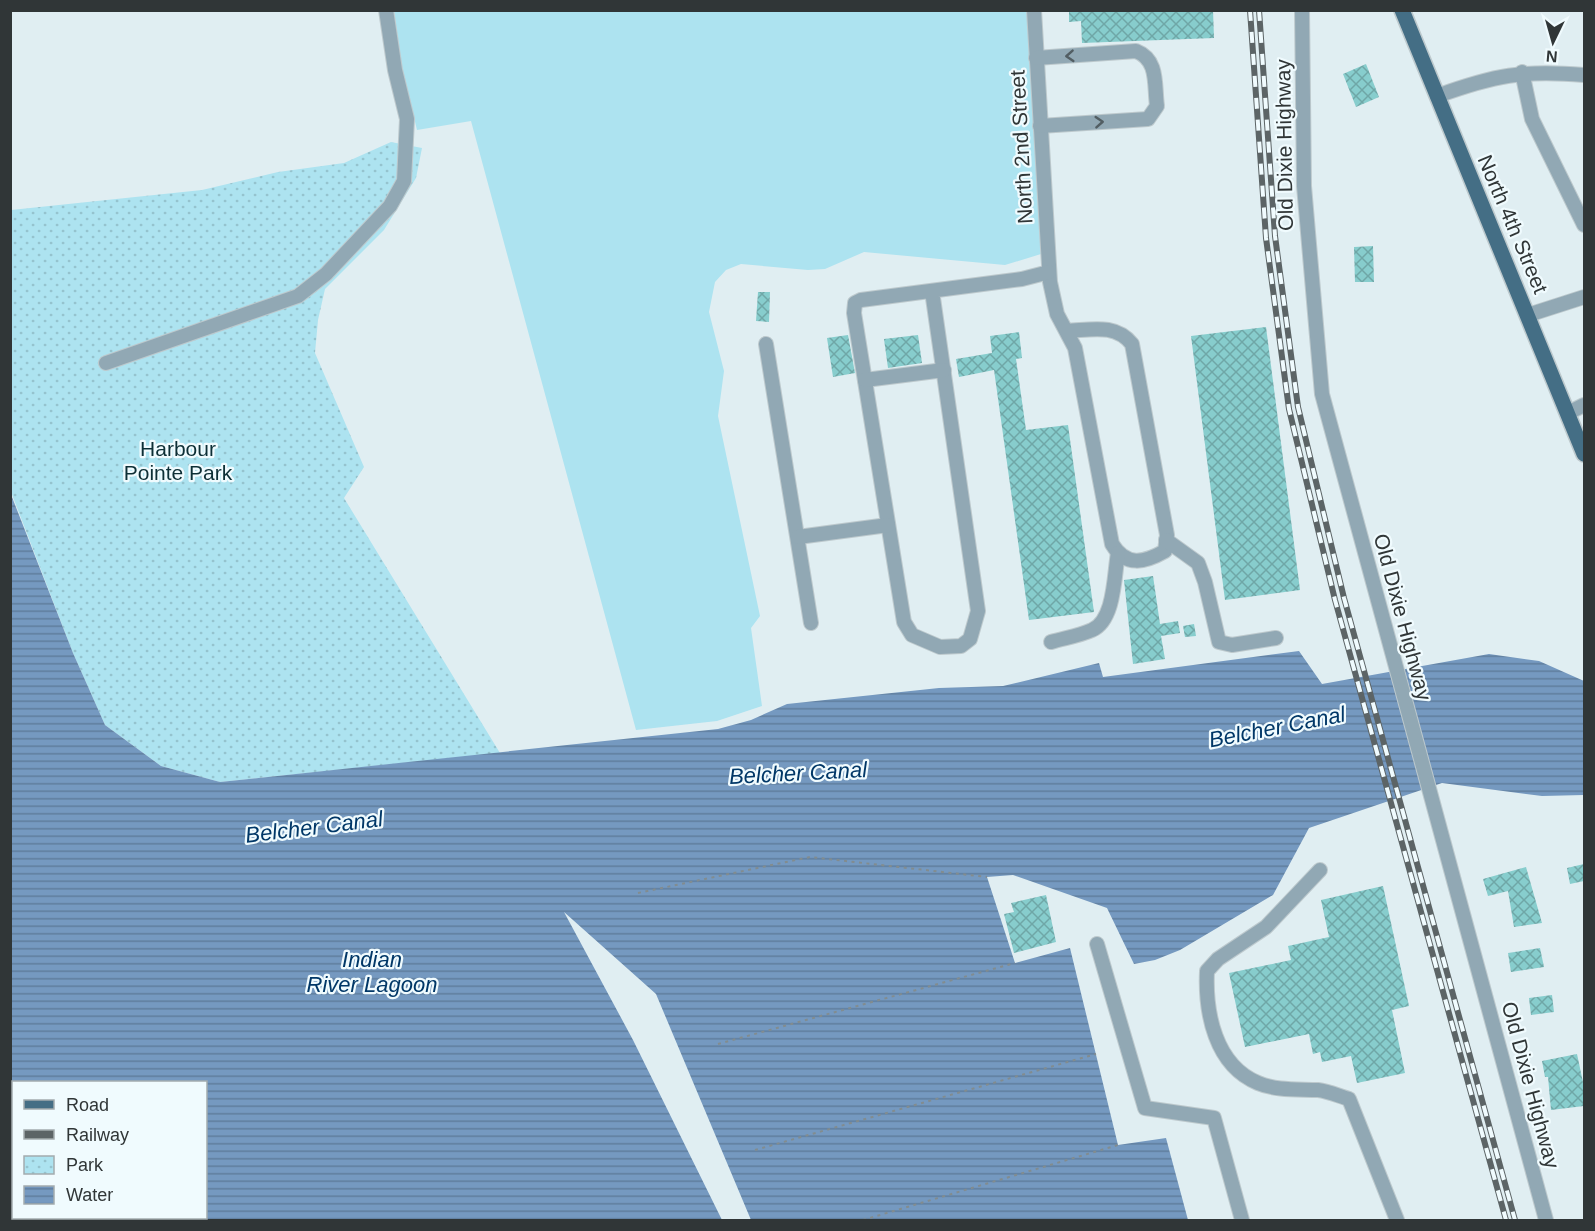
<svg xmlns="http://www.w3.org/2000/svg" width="1595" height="1231" font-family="Helvetica,sans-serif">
<defs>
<pattern id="park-dots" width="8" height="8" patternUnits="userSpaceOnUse" patternTransform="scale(1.5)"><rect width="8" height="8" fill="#ade3f0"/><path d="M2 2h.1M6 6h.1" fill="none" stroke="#95c3ce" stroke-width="1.8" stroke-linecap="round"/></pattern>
<pattern id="water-rules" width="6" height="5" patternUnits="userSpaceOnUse" patternTransform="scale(1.5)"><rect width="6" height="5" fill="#7599c0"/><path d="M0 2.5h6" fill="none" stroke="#607e9d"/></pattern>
<pattern id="building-cross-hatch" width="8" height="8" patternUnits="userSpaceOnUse" patternTransform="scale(1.5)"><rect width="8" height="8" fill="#87cdcd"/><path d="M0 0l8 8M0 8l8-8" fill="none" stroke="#6fa7a7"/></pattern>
</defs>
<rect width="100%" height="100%" fill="#e0eef2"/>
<polygon fill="#ade3f0" points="394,11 1027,11 1041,254 1005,265 864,252 825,269 808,270 741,264 726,270 715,282 709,312 724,371 718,416 760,616 751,628 762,706 717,721 636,730 471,121 417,130 402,68"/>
<polygon fill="url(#park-dots)" points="391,142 422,148 416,178 384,230 325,289 318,320 315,353 364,467 344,498 500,753 220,782 161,766 105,725 73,653 11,492 11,210 202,190 278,172 344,163"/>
<path fill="url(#water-rules)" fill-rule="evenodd" d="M10 492 73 653 105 725 161 766 220 782 718 729 751 720 787 704 939 688 1003 686 1099 663 1103 677 1299 651 1322 684 1489 654 1539 661 1584 681V795L1542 796 1442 783 1309 828 1273 895 1180 950 1155 960 1134 964 1107 908 1013 875 987 877 1015 963 1070 948 1118 1145 1166 1138 1188 1220H751L656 994 564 912 633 1040 722 1220H11ZM14 1082H206V1218H14Z"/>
<g fill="url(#building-cross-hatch)">
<polygon points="1069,10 1213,10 1214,38 1082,43 1081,21 1069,22"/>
<polygon points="1366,64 1379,97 1356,107 1343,74"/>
<polygon points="1373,246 1374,282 1355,282 1354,247"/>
<polygon points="758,292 770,292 769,322 756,321"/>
<polygon points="1266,327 1300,590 1225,600 1191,336"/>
<polygon points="1019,332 1022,358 1016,359 1026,430 1068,425 1094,612 1029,620 994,370 959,377 956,359 992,353 990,336"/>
<polygon points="848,335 855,373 833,377 827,338"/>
<polygon points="918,335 922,363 888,368 884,339"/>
<polygon points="1153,576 1160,624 1178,621 1180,633 1161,636 1165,659 1133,664 1124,580"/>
<polygon points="1194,624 1196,636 1185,637 1183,626"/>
<polygon points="1584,864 1584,881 1570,884 1567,868"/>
<polygon points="1526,867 1542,923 1514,927 1508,891 1488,896 1483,879"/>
<polygon points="1383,886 1409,1006 1392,1010 1405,1073 1357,1083 1351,1056 1322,1062 1320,1052 1313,1054 1309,1034 1245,1047 1229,973 1291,960 1288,946 1329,937 1321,900"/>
<polygon points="1046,895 1056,942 1014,953 1004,914 1014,912 1011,903"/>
<polygon points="1540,948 1544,967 1511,972 1508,953"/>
<polygon points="1552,995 1554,1012 1531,1015 1529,998"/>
<polygon points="1577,1054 1584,1087 1584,1106 1551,1110 1548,1077 1545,1077 1542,1061"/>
</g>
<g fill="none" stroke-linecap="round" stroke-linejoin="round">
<g stroke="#bdc9cd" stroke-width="16">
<g id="minor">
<path d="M1034 10 1050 282 1057 314 1075 348 1112 544C1126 567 1144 563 1165 551L1167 535 1132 344C1115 323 1091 330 1067 331"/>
<polyline points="1302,10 1304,186 1322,394 1546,1220"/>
<path d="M1036 58 1136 51C1159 60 1154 85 1157 106L1148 119 1040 126"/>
<polyline points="1522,72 1532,119 1584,225"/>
<path d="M1437 96C1495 75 1522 70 1584 75"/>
<polyline points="932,291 978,611 970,639 961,646 940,647 912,635 904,622 854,313 855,303 861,300 1022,279 1049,272"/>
<polyline points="1528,315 1584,297"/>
<polyline points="766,344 811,623"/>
<polyline points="106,363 298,296 326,274 390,206 404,181 407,119 395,70 386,10"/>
<polyline points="865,380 944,370"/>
<polyline points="1568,413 1584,405"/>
<polyline points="798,537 888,525"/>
<polyline points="1166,540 1198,563 1205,582 1219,642 1232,645 1276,638"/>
<path d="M1051 642C1064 638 1079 636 1092 630 1115 620 1114 575 1118 553"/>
<path d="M1320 870 1266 927 1218 959 1207 971C1205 1013 1215 1065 1258 1083 1277 1091 1298 1089 1318 1090 1328 1091 1339 1096 1349 1099L1397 1220"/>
<polyline points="1097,944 1145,1108 1214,1118 1242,1220"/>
</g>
</g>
<g stroke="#bdc9cd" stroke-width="18">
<polyline id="major" points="1402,10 1584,454"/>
</g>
<g stroke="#828c8f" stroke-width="2" stroke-dasharray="3 4.5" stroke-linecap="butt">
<polyline points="638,893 810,857 987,877"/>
<polyline points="718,1044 1015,963"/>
<polyline points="755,1150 1096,1054"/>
<polyline points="863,1220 1118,1145"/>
</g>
<use href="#minor" stroke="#91a8b4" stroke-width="14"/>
<use href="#major" stroke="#446e85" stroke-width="15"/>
<g stroke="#5c6466" stroke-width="6">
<g id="rail">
<polyline points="1250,10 1266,238 1289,409 1335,600 1506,1220"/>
<polyline points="1259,10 1275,236 1298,407 1344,598 1515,1220"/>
</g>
</g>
<use href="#rail" stroke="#f0fbfe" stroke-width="4" stroke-dasharray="11" stroke-linecap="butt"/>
</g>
<defs><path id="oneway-chevron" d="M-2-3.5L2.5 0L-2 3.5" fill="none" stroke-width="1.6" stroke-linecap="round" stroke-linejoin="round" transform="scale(1.5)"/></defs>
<g stroke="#525e63">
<use href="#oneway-chevron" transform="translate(1070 56) rotate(176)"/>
<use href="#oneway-chevron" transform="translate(1099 122) rotate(-4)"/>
</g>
<g text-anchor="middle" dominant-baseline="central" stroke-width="4.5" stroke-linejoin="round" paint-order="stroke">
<g font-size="21" fill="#303637" stroke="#f0fbfe">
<text transform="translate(1284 145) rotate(-91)">Old Dixie Highway</text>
<text transform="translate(1021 147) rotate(-93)">North 2nd Street</text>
<text transform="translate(1513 224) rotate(67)">North 4th Street</text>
<text transform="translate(1403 617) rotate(75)">Old Dixie Highway</text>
<text transform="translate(1531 1085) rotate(75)">Old Dixie Highway</text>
</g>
<g font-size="21" fill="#0d2f36" stroke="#f0fbfe">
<text x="178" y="448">Harbour<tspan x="178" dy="24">Pointe Park</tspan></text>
</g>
<g font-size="22" font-style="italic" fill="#003767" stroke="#f0fbfe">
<text transform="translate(1277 727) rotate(-11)">Belcher Canal</text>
<text transform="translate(798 773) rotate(-3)">Belcher Canal</text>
<text transform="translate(314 827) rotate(-7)">Belcher Canal</text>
<text x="372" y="959">Indian<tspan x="372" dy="25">River Lagoon</tspan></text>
</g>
</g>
<rect width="1595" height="1231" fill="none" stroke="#303637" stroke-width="24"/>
<rect x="12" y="1081" width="195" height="138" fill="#f0fbfe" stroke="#a3acae" stroke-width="1.5"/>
<rect x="24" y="1100" width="30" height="9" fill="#446e85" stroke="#a3acae" stroke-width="1.5"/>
<text x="66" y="1111" font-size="18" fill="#303637">Road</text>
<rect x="24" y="1130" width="30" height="9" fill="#5c6466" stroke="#a3acae" stroke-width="1.5"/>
<text x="66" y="1141" font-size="18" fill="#303637">Railway</text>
<rect x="24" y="1156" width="30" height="18" fill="url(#park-dots)" stroke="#a3acae" stroke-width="1.5"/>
<text x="66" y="1171" font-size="18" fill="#303637">Park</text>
<rect x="24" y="1186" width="30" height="18" fill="url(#water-rules)" stroke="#a3acae" stroke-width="1.5"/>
<text x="66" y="1201" font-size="18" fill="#303637">Water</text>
<g transform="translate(1553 42) rotate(185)" stroke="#f0fbfe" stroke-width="4.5" paint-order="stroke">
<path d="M0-4.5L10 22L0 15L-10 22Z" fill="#303637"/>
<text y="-9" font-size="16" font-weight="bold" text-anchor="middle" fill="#303637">N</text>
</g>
</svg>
